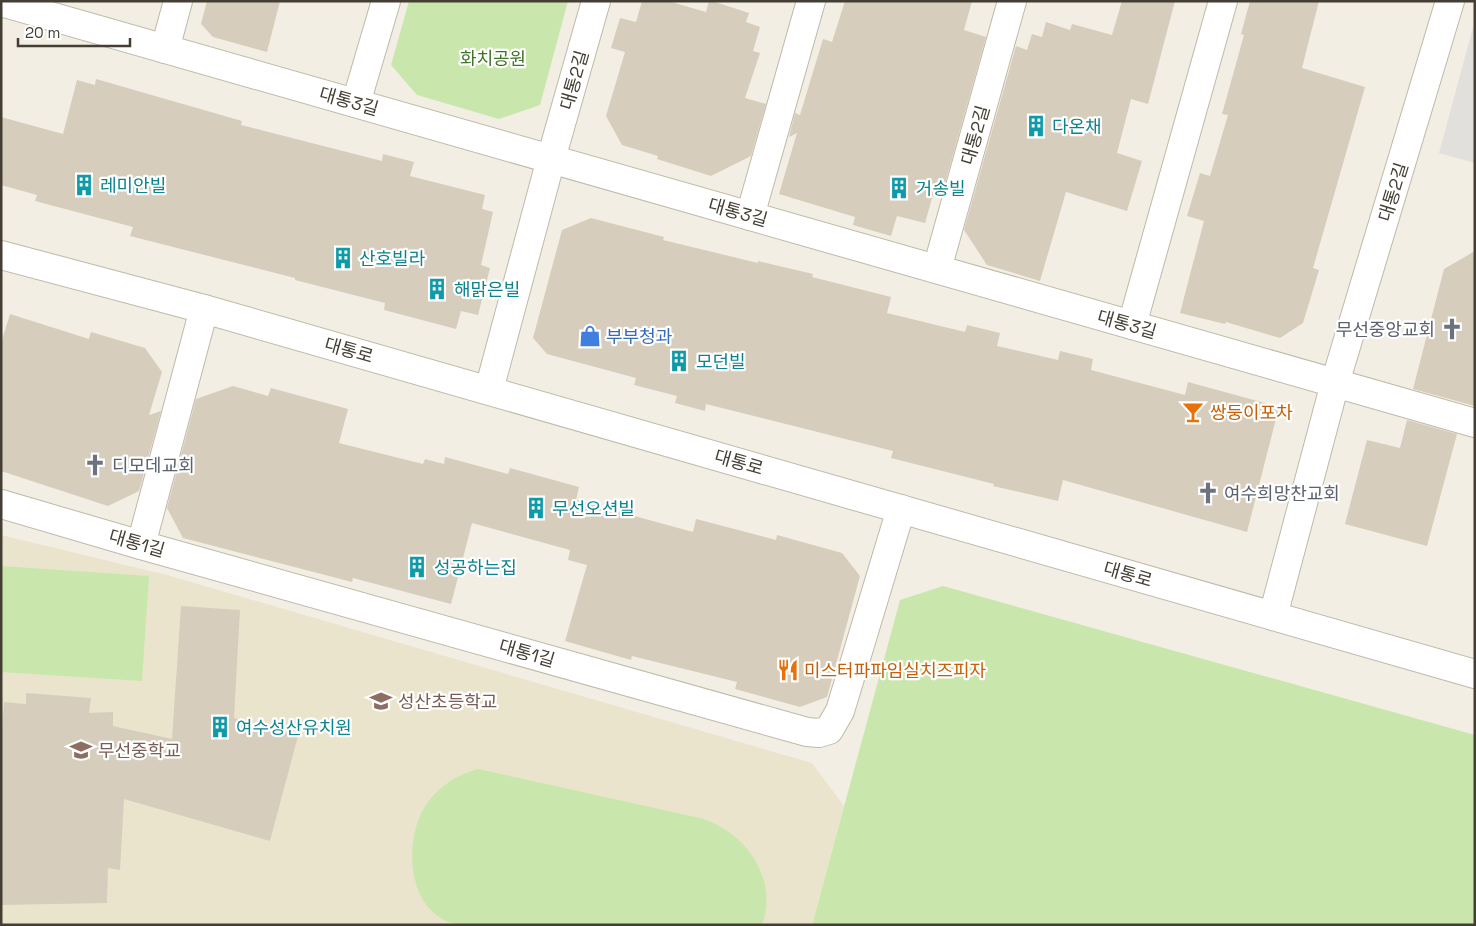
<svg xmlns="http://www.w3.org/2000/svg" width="1476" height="926" font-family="'Space Grotesk','Noto Sans KR',sans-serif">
<rect width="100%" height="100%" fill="#f2eee3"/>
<polygon fill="#ebe4cd" points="1,535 167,575 812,763 844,806 812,925 1,925"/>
<g fill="#c9e7ac">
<polygon points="409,1 568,1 540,105 499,119 417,95 391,65"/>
<polygon points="1,566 149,576 142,681 1,672"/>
<polygon points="943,586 1475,735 1475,925 812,925 900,600"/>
<path d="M478 769 700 818C745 831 779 878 762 925H461C456 924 450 923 446 921 405 902 404 834 428 802 440 785 459 774 478 769Z"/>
</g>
<polygon fill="#e2e0dc" points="1475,20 1475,163 1439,153"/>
<g fill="#d6cdbc">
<polygon points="207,1 280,1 267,52 213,37 201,24"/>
<polygon points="642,1 668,1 706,12 709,1 712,1 749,13 746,22 760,27 753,51 760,53 745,98 766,104 751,156 711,176 657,159 658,156 622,145 606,116 625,52 611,48 620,18 636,22"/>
<polygon points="845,1 972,1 964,30 986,37 942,194 936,184 925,223 897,216 891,236 853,225 855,217 779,194 797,133 789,137 795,113 800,115 823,39 832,42"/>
<polygon points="1122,1 1175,1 1148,104 1131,99 1117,153 1142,161 1127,211 1066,192 1040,281 987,265 964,230 1016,46 1027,50 1032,34 1042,37 1046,22 1070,30 1072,24 1112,35"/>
<polygon points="1250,1 1319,1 1302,68 1365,87 1313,268 1319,270 1303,323 1280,338 1226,322 1225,324 1180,313 1204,221 1187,216 1200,173 1210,176 1228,115 1222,114 1244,35 1241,34"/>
<polygon points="96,79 242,121 241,125 382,161 383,154 414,162 410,176 485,195 482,209 493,212 481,265 490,268 478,315 461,311 456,329 384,310 385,303 295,280 295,278 130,236 133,227 35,201 37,195 1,185 1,117 63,134 77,80 95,85"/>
<polygon points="591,218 664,237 663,240 758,263 758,261 813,274 812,277 891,297 887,313 965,332 967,325 1000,333 997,346 1058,360 1060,351 1093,359 1091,370 1185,395 1188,382 1279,407 1247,532 1063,480 1058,501 993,486 994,484 891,458 893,451 706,404 705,411 675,403 677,396 634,385 636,378 547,354 533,338 562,230"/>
<polygon points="1475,251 1475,406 1413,389 1444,269"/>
<polygon points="10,314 89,339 91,332 145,348 162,372 149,415 161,411 139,491 108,506 1,471 1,343"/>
<polygon points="233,386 268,396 271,388 348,409 339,443 423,464 425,459 444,464 445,457 508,474 510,468 579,487 576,500 693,532 696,519 776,540 777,535 842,553 860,576 827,697 800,707 735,689 737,682 632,656 631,660 565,641 587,565 568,560 570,550 472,523 451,604 353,578 352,582 183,538 167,508 196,399"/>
<polygon points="1407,420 1457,434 1427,546 1345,524 1367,440 1400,448"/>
<polygon points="181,606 240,610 234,718 298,736 270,841 124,799 120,870 108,868 107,903 1,905 1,740 4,702 26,704 26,693 91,698 89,713 113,712 113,726 172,739"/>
</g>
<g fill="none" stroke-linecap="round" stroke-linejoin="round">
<g stroke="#c0b9a9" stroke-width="30">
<g id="minor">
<polyline points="1,2 1475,423"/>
<polyline points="165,49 178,1"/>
<polyline points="356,103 386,1"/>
<polyline points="750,216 811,1"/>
<polyline points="1,255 204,309 1475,674"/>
<polyline points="937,269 1012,1"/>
<polyline points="1132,325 1223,1"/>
<polyline points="489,390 551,159 596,1"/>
<polyline points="1,504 141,545 807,732 819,733 829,730 840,711 901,509"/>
<polyline points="141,545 204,309"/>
<polyline points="1273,616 1335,383 1450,1"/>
</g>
</g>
<use href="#minor" stroke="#fff" stroke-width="28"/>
</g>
<defs>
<g id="building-bare" transform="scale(1.725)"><path d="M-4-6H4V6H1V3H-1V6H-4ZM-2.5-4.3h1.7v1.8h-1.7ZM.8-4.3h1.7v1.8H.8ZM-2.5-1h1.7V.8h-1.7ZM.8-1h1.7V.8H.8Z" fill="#0f9aa8" stroke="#fff" stroke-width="2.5" paint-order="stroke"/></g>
<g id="church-bare" transform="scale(1.725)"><path d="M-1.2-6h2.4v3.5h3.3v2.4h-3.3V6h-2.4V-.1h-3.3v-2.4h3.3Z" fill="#6b7280" stroke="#fff" stroke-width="2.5" paint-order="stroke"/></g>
<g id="shop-bare" transform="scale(1.725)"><path d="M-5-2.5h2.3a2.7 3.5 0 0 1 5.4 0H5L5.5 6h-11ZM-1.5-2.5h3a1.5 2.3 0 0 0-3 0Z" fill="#3f7fe0" stroke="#fff" stroke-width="2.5" paint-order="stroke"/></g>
<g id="bar-bare" transform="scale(1.725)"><path d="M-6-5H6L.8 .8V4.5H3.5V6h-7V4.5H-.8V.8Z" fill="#e8710a" stroke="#fff" stroke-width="2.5" paint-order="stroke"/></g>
<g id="restaurant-bare" transform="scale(1.725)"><path d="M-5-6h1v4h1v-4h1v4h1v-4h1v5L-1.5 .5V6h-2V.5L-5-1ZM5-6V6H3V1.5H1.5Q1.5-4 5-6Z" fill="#e8710a" stroke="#fff" stroke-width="2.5" paint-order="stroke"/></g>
<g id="school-bare" transform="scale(1.725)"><path d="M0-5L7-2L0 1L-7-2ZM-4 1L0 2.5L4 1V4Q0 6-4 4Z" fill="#8d6e63" stroke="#fff" stroke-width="2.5" paint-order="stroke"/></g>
</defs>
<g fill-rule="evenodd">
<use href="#building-bare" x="1036" y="126"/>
<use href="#building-bare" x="84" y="185"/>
<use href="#building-bare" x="899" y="188"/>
<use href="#building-bare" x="343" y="258"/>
<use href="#building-bare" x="437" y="289"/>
<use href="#church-bare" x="1452" y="329"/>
<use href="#shop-bare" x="590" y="336"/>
<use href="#building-bare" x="679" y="361"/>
<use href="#bar-bare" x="1193" y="412"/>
<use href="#church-bare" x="95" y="465"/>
<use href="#church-bare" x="1208" y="493"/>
<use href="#building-bare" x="536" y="508"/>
<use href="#building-bare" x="417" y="567"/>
<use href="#restaurant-bare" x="788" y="670"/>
<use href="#school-bare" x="381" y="701"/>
<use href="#building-bare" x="220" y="727"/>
<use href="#school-bare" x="81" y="750"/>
</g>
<g text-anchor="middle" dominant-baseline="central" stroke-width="4.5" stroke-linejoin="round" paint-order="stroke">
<g font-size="18" fill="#407528" stroke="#fff">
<text x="493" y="58">화치공원</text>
</g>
<g font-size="18" fill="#443e34" stroke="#fff">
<text transform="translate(574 80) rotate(-74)">대통2길</text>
<text transform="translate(349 101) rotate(16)">대통3길</text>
<text transform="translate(975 135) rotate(-74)">대통2길</text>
<text transform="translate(1393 192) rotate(-73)">대통2길</text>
<text transform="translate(738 212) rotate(16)">대통3길</text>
<text transform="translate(1127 324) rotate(16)">대통3길</text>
<text transform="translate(349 350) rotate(16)">대통로</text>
<text transform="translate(739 462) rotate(16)">대통로</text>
<text transform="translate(137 543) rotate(16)">대통1길</text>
<text transform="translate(1128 574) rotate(16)">대통로</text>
<text transform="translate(527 653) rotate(16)">대통1길</text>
</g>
<g font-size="18" fill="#0d838f" stroke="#fff" text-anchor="start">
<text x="1052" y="126">다온채</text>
<text x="100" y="185">레미안빌</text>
<text x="916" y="188">거송빌</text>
<text x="359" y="258">산호빌라</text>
<text x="454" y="289">해맑은빌</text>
<text x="696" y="361">모던빌</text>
<text x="552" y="508">무선오션빌</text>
<text x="434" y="567">성공하는집</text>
<text x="236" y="727">여수성산유치원</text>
</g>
<g font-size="18" fill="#5b616d" stroke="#fff" text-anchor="start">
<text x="1435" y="329" text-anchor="end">무선중앙교회</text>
<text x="112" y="465">디모데교회</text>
<text x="1224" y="493">여수희망찬교회</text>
</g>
<g font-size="18" fill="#366cbe" stroke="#fff" text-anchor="start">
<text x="606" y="336">부부청과</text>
</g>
<g font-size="18" fill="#c56008" stroke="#fff" text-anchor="start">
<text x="1210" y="412">쌍둥이포차</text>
<text x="804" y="670">미스터파파임실치즈피자</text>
</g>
<g font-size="18" fill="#785e54" stroke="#fff" text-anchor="start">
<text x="398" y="701">성산초등학교</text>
<text x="98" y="750">무선중학교</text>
</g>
</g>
<rect width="1476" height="926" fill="none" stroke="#443e34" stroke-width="5"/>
<path d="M18 38v8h112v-8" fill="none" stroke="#443e34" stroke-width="2.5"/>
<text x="25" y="38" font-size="15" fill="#443e34" stroke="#ffffff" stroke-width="4" paint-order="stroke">20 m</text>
</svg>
